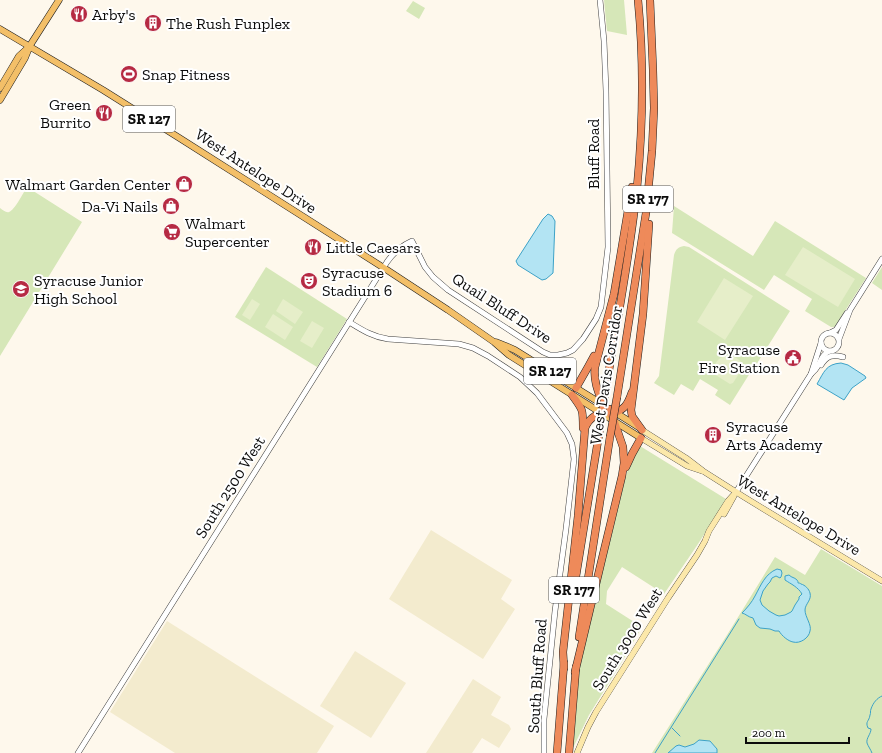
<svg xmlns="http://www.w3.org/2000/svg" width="882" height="753" font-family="'Zilla Slab',serif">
<rect width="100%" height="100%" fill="#fef8ec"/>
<g fill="#f3ebce">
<polygon points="431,530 512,580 501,599 515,609 483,659 389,599"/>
<polygon points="167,621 334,726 317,753 175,753 110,712"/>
<polygon points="355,651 406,683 371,738 320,706"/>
<polygon points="473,679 501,697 491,715 509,725 511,729 499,748 482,738 472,753 426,753"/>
</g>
<g fill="#d6e7b8">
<polygon points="604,0 624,0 627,35 607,31"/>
<polygon points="413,1 425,8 419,19 406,11"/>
<path d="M27 187 82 222 0 356V208C3 210 6 213 9 212 15 210 23 193 27 187Z"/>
<polygon points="674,206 753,256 775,221 866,278 836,325 834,327 831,327 805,311 812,299 774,275 764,290 672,233"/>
<path d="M684 246 689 247 790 311 751 373H750L730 405 715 395 718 390 700 379 693 391 681 384 674 395 654 383 659 376 674 255C676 249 678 247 684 246Z"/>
<polygon points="266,267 347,319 317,367 235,317"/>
<polygon points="882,267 882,290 872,283"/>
<polygon points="640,446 726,499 726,500 698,544 664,594 622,567 607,591 606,604 642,627 620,665 589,715 572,750 578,680 581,660 625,479 631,460"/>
<polygon points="821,549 882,586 882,753 652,753 727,635 775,557 805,575"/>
</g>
<g fill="#e6eec9">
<polygon points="803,247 855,279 838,307 785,275"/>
<polygon points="724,278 753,296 725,340 697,322"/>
<polygon points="252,299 260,304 250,320 242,315"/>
<polygon points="283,299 303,312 295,324 276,311"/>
<polygon points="273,314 293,327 285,340 265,327"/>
<polygon points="312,321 324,328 312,348 300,341"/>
<path d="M724 356C733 355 739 358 744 366L733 383 730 384 714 374C713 365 716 360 724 356Z"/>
</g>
<g fill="#b3e4f3" stroke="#3da2c7">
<polygon points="548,214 552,216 555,221 553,273 546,279 542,280 518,265 516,261 543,219"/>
<path d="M841 363 848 365 865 376 866 378 852 388 844 400 817 384C824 372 826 364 841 363Z"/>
<path d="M777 569 781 570 782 573 781 577 780 578 776 576 772 578 770 582 768 584 763 591 760 600 762 605 769 611 776 615 779 616 785 615 791 612 792 611 795 605 799 599V597L802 594C798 587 791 584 785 580V576L789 575C792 578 794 577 797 580 798 581 798 582 798 583 799 583 800 583 801 584 805 585 809 589 810 593 812 600 805 604 805 610 805 617 812 625 810 631 809 638 800 644 793 642 788 641 782 636 779 631H775L770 629 760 628 756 625 753 618C748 617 746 614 742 613 747 608 752 602 755 596 761 585 765 574 777 569Z"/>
<polygon points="699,740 710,741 717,749 717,753 668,753 676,746 679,745 685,747 694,744"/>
</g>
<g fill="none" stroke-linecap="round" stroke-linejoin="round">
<g stroke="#3da2c7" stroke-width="1">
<polyline points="672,728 680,736"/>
<polyline points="655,753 739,619"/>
<path d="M872 753C871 750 868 746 867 743 866 738 871 734 871 729L868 728C865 721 869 722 870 715 871 713 870 711 871 709 873 703 877 698 882 696"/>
</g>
<g stroke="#3f3f3f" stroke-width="6">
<g id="tertiary">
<path d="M349 322C362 330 373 337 388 339L459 344 473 348 488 356 520 377 537 393 567 433 572 444 574 459 566 529 555 611 544 719V753"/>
<circle cx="830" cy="342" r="9"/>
<polyline points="830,333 836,330 847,313"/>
<polyline points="839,339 850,310 882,259"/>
<path d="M821 365C827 356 832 354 843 357"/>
<polyline points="811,374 821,343"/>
<path d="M736 492 811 374C812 373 814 371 815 370 821 363 821 354 830 351"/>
<path d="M78 753 387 262C394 252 401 246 412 241L425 267 433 277 448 290 543 352 550 355H558L567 353 573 350 583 339 596 319 601 307 608 247 606 91 604 41 600 0"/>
</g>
</g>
<g stroke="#2e2e2e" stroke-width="6">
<g id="secondary">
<polyline points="642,430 686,458 703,471 744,497 882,581"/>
<polyline points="641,438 687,466 702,471"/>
<polyline points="724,514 734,496"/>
<polyline points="577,753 588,727 596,712 668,598 697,555 705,541 709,531 728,501 736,492"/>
</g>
</g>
<g stroke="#1d1d1d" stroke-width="7">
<g id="primary">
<polyline points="0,29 103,90 181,139 384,268 448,310 494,342 509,355 641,438"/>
<polyline points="0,88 19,56 29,47 59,0"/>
<polyline points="0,100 25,58 29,48"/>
<polyline points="496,342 506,346 515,350 605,406"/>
<polyline points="613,411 640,428"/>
</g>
</g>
<g stroke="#1d1d1d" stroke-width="8">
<g id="motorway">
<polyline points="576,388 588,367 594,356"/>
<path d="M606 388C617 322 630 255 637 188 643 126 644 62 638 0"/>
<path d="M572 395C583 410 583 409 583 428"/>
<polyline points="617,397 646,213 652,151 654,108 653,70 650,0"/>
<path d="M604 407C599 394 593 381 595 367L614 294 632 187"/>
<path d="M611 415C624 409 627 407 632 392"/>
<polyline points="642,430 632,416 631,410 643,314 649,224"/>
<polyline points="626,467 632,454 641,438"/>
<polyline points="576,576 600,428"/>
<polyline points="579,637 610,437"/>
<path d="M564 668 563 652 578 516 585 428C589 417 599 413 610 409L623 447 624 463 622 476 601 563 575 672"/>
<polyline points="557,753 564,663"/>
<polyline points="569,753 576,667"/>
</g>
</g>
<use href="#tertiary" stroke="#fff" stroke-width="5"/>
<use href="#secondary" stroke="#fce8aa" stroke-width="5.5"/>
<use href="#primary" stroke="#f3bf68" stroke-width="6"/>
<use href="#motorway" stroke="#ee8a5a" stroke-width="7"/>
<g stroke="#1d1d1d" stroke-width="8" stroke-linecap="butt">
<g id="motorway-bridge">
<polyline points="600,428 606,388"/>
<polyline points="610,437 617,397"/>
</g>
</g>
<use href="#motorway-bridge" stroke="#ee8a5a" stroke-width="7"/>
</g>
<defs>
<g id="restaurant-disc" transform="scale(0.9)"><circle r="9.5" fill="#b62a43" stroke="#fff"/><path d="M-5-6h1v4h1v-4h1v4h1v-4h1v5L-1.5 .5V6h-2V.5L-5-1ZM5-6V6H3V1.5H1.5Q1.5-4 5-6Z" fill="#fff"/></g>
<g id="building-disc" transform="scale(0.9)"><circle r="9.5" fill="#b62a43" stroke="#fff"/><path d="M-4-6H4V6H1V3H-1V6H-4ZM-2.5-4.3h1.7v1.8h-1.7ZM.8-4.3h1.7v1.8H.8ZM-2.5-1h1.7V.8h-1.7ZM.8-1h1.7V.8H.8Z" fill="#fff"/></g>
<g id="stadium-disc" transform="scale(0.9)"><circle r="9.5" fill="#b62a43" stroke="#fff"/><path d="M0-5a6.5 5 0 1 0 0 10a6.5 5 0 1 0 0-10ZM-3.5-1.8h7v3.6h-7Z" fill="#fff"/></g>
<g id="shop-disc" transform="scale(0.9)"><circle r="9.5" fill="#b62a43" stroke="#fff"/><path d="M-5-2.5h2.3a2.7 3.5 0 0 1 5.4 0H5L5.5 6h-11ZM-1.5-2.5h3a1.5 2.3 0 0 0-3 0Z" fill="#fff"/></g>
<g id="supermarket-disc" transform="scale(0.9)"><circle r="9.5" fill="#b62a43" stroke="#fff"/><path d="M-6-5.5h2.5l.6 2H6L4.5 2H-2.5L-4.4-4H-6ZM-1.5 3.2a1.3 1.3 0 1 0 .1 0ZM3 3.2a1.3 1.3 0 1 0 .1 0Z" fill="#fff"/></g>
<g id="theatre-disc" transform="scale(0.9)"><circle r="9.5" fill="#b62a43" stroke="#fff"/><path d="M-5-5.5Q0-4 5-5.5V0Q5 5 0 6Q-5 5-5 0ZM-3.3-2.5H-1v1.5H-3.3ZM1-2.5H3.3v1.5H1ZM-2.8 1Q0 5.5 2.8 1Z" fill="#fff"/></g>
<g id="school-disc" transform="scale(0.9)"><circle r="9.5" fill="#b62a43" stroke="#fff"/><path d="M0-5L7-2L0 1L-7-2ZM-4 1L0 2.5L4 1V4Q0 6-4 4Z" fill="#fff"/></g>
<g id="civic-disc" transform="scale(0.9)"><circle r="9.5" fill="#b62a43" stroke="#fff"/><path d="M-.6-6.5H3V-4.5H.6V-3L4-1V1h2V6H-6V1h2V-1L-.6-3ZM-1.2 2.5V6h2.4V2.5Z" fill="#fff"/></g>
</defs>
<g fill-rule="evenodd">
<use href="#restaurant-disc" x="79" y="14"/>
<use href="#building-disc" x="153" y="23"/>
<use href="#stadium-disc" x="129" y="74"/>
<use href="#restaurant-disc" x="104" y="113"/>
<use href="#shop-disc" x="184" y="184"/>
<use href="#shop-disc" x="171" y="206"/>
<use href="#supermarket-disc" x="172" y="232"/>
<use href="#restaurant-disc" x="313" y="247"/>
<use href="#theatre-disc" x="309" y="281"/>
<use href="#school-disc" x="21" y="289"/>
<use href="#civic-disc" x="793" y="358"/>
<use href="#building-disc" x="713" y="435"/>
</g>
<g text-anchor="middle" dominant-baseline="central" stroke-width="4" stroke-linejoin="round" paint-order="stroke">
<g fill="#fff" stroke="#555" stroke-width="1">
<rect x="123" y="106" width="52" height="26" rx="3"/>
<rect x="623" y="186" width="50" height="26" rx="3"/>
<rect x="524" y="358" width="52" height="26" rx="3"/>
<rect x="549" y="577" width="50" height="26" rx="3"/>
</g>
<g font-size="15" font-weight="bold" fill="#0c0c0c">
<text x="149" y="119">SR 127</text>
<text x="648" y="199">SR 177</text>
<text x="550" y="371">SR 127</text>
<text x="574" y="590">SR 177</text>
</g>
<g font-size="16" fill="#0c0c0c" stroke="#fff" text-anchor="start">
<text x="92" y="14">Arby's</text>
<text x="166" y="23">The Rush Funplex</text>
<text x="142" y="74">Snap Fitness</text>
<text x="91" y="104" text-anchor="end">Green<tspan x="91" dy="18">Burrito</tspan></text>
<text x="171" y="184" text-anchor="end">Walmart Garden Center</text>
<text x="158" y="206" text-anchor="end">Da-Vi Nails</text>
<text x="185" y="223">Walmart<tspan x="185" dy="18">Supercenter</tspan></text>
<text x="326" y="247">Little Caesars</text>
<text x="322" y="272">Syracuse<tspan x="322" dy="18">Stadium 6</tspan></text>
<text x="34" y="280">Syracuse Junior<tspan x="34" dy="18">High School</tspan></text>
<text x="780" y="349" text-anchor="end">Syracuse<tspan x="780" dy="18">Fire Station</tspan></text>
<text x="726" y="426">Syracuse<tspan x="726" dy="18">Arts Academy</tspan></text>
</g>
<g font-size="16" fill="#0c0c0c" stroke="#fff">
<text transform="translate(593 154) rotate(-90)">Bluff Road</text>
<text transform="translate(256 171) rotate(33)">West Antelope Drive</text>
<text transform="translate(502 308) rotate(33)">Quail Bluff Drive</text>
<text transform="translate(606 375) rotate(-81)">West Davis Corridor</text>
<text transform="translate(230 487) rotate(-58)">South 2500 West</text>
<text transform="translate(799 515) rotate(31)">West Antelope Drive</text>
<text transform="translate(627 639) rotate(-58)">South 3000 West</text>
<text transform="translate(537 676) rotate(-86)">South Bluff Road</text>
</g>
</g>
<path d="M746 737v6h103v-6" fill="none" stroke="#0c0c0c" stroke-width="2"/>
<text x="752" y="737" font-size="12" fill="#0c0c0c" stroke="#ffffff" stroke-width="3" paint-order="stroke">200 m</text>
</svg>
